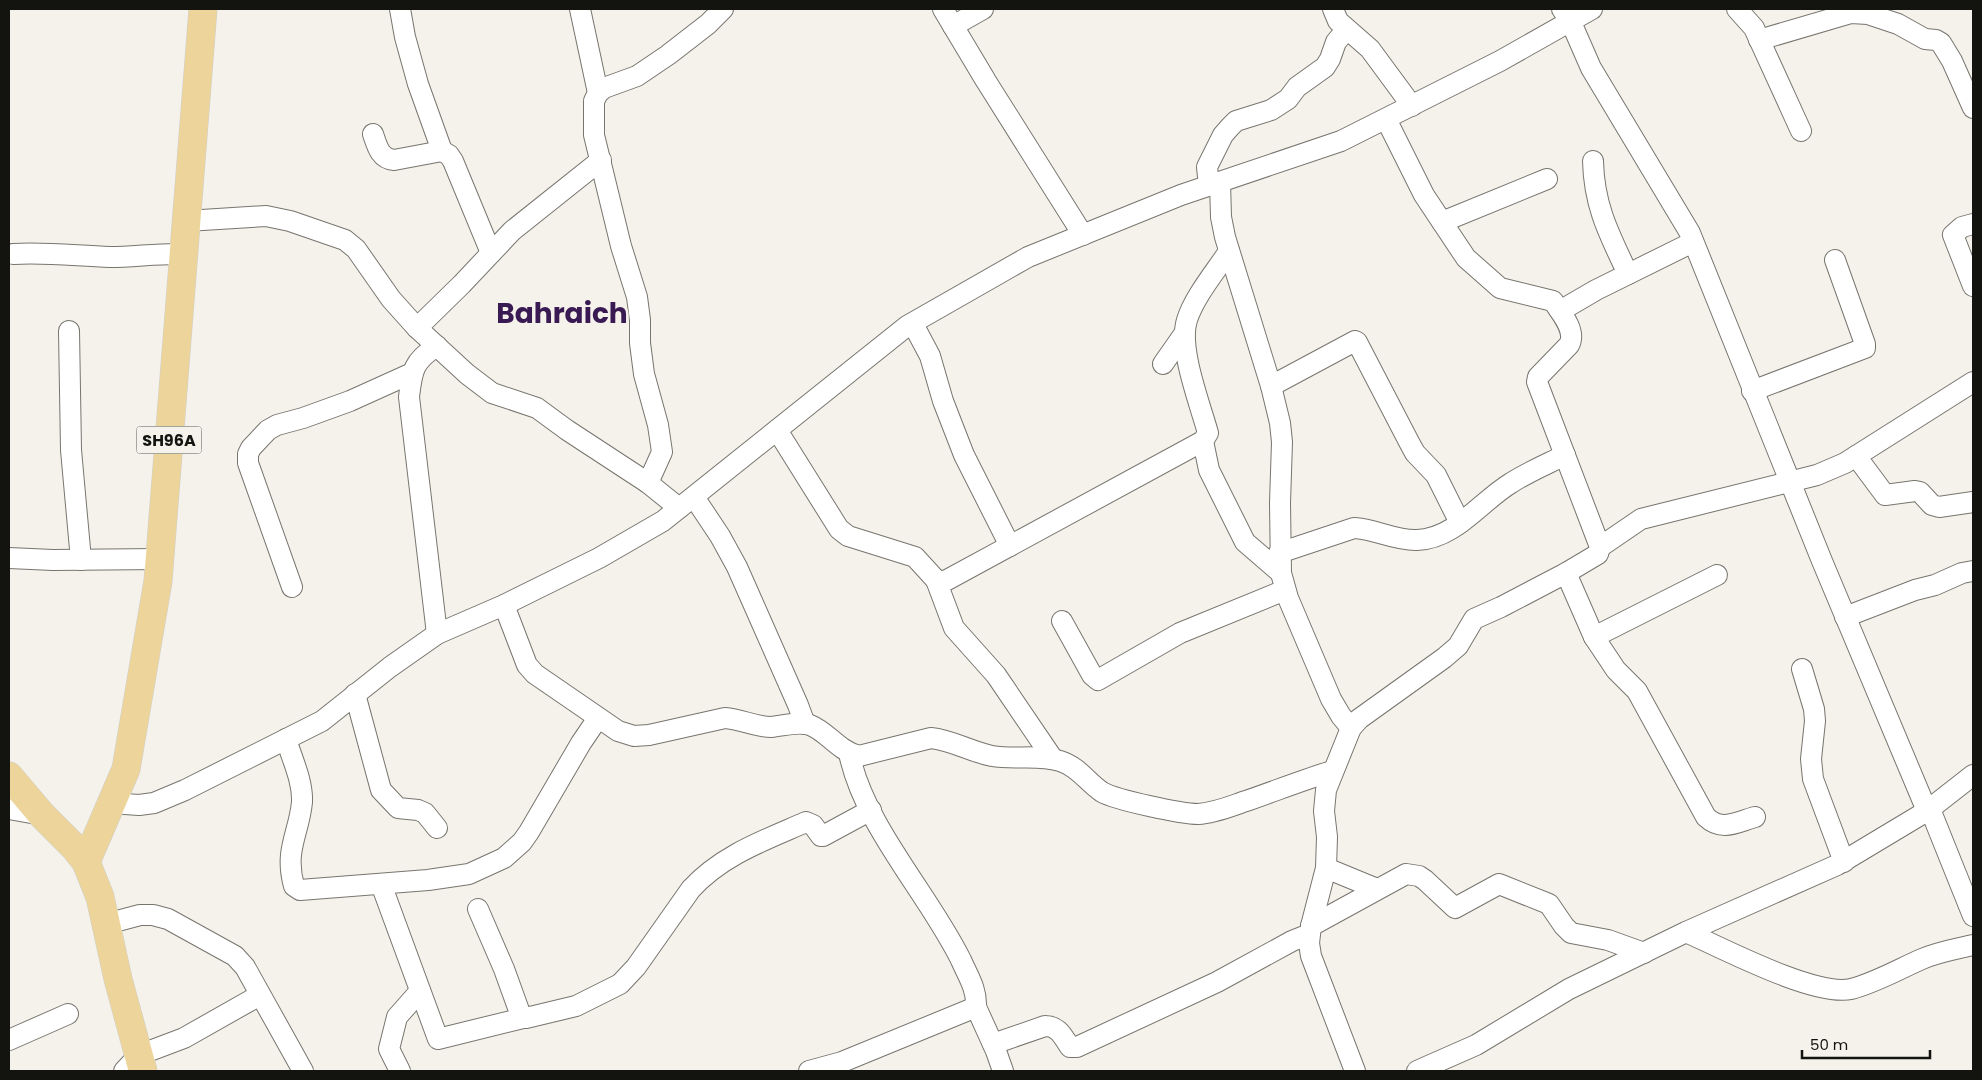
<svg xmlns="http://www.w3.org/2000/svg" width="1982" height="1080" font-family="Poppins,sans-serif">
<rect width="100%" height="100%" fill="#f4f2eb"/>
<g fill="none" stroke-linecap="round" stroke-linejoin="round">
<g stroke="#77756e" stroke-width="22">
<g id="street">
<polyline points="400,9 405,37 418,84 442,151"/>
<polyline points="580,9 598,93"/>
<polyline points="943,9 986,81 1083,235"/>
<polyline points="1333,9 1338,21 1370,49 1412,106"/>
<polyline points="1562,9 1570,20 1591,68 1690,233 1822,561 1927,811"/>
<polyline points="1737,9 1754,28 1801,131"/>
<polyline points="953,26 983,9"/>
<polyline points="1759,40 1851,13 1868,14 1898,24 1925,39 1936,40 1941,43 1952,61 1973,108"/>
<path d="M1386 119 1424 195 1466 258 1500 288 1553 301C1561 313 1577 331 1569 345L1538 377 1537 382 1600 547 1641 519 1817 475 1845 463 1973 382"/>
<path d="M373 134C377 146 380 159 394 160L442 151 449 155 453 161 491 253"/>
<path d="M1593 161C1594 206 1609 234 1628 274"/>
<polyline points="1220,182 1221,217 1225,237 1271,386 1280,423 1282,442 1280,503 1281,573 1288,598 1331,699 1341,716 1351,728"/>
<polyline points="1209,186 1207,167 1223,135 1230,127 1236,121 1271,110 1288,99 1297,87 1325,67 1330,59 1336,42 1346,30"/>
<polyline points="186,221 266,216 290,221 345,240 356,249 391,299 417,328 467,374 492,393 537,408 567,430 648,483 679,508"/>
<polyline points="1442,222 1547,179"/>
<polyline points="1973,224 1962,227 1953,235 1973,286"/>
<path d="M13 254C47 252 77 256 110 257 134 257 159 253 183 254"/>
<polyline points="1560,311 1596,290 1693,242"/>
<polyline points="913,324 930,356 943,401 964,455 1010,546"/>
<polyline points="417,328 462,284 512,231 601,160"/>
<polyline points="69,331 71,450 81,560"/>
<path d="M437 346C413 361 412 371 409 397L437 634"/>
<polyline points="1163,364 1184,334"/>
<polyline points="1271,386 1355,341 1357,342 1409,442 1415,453 1436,475 1460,523"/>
<polyline points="1752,391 1865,348 1865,344 1835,260"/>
<path d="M777 430 839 529 848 536 915 557 936 580 941 581 947 580 1203 441 1208 433C1200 404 1178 348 1187 320 1194 297 1216 271 1229 251"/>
<polyline points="1203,441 1209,470 1245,542 1281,573"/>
<polyline points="1856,456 1885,495 1915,491 1920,492 1932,505 1939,507 1973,502"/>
<polyline points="648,483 662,452 658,425 644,374 640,343 640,320 637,297 621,246 594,135 594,101 598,93 604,88 637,76 668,55 708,24 723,9"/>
<polyline points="694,497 720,536 737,567 798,705 805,724"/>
<path d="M1279 553 1354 528C1375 529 1396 541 1417 540 1455 539 1481 501 1511 483 1528 472 1547 464 1565 455"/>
<polyline points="9,558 53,560 160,559"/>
<path d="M1566 573 1594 637 1616 670 1637 691 1706 817C1722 832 1737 822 1755 817"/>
<polyline points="936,580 954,628 996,675 1053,759"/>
<polyline points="292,587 248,463 248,454 251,448 268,430 277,425 303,418 350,401 412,373"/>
<path d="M504 605 527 665 535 674 618 731 634 736 649 735 725 718C741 719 755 727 771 727 783 726 798 721 810 725 828 732 837 750 859 756L931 738C952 740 971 752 992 756 1015 760 1038 754 1060 761 1079 767 1087 782 1102 792 1116 800 1182 814 1198 814 1215 813 1231 806 1246 801 1275 791 1303 780 1332 771"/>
<polyline points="1845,617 1915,590 1935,585 1962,573 1973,571"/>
<polyline points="1062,621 1092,675 1098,680 1180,633 1285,590"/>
<polyline points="1594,637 1717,575"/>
<polyline points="1802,669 1814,709 1815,721 1811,759 1813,779 1844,862"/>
<polyline points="355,694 381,790 398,808 418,810 425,813 437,828"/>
<path d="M286 739C292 759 303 781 302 802 299 834 284 850 294 886L300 890 428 880 469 874 504 858 522 842 529 832 581 743 598 718"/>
<path d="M849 753C864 826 928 893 961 960 968 976 977 989 976 1007"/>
<polyline points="111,803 139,805 154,803 185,790 322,721 390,667 437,634 504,605 599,558 663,521 907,326 1028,257 1181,195 1341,141 1500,61 1592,9"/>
<polyline points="9,809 42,815"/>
<polyline points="1930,809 1973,916"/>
<polyline points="1326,868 1377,889"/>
<polyline points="381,884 438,1039 523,1018"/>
<path d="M478 909 504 969 521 1016 526 1018 576 1006 620 984 636 967 691 889C722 855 765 840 806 822L813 825 821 836H823L871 810"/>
<polyline points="106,924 140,915 153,915 168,919 235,956 245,967 303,1071"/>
<polyline points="1311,926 1406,874 1419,876 1425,880 1455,908 1499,884 1549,904 1564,926 1571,933 1608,940 1644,953"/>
<path d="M1686 932C1722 948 1815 997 1851 989 1875 983 1899 969 1922 959 1938 952 1956 949 1973 945"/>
<polyline points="9,1040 68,1014"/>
<path d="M993 1044 1045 1026C1059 1026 1063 1037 1070 1047H1077L1217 982 1292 941 1302 937 1309 936"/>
<polyline points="124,1071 139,1055 184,1038 260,995"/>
<polyline points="400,1071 389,1049 397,1017 420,991"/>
<polyline points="809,1071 842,1062 976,1007 996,1051 1003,1071"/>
<polyline points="1355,1071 1311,956 1309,943 1311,926 1326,868 1327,837 1324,811 1326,790 1351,728 1359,719 1444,658 1458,646 1474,619 1501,607 1566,573 1598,554 1600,547"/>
<polyline points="1417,1071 1476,1045 1569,989 1686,932 1837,865 1927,811 1973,775"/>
</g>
</g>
<g stroke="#d0d0cf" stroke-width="29">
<g id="primary">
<polyline points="9,776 42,815 75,848 86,862 100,897 118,979 143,1071"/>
<polyline points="86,862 126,769 158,581 203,9"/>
</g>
</g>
<use href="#street" stroke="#fff" stroke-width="20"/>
<use href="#primary" stroke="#ecd49b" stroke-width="28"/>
</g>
<g text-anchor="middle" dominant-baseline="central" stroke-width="5" stroke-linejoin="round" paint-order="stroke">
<rect fill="#f4f2eb" stroke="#565652" stroke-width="1" x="136.5" y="426.5" width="65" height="27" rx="4"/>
<g font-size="16" font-weight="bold" fill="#131310">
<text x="169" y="440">SH96A</text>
</g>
<g font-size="28" font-weight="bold" fill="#3a1a52" stroke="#f4f2eb">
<text x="562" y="313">Bahraich</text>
</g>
</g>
<rect width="1982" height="1080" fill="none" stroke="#131310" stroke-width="20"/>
<path d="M1802 1050v8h128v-8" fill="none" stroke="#131310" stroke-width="2.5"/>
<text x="1810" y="1050" font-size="15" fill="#131310" stroke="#f4f2eb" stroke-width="4" paint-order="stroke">50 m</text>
</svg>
